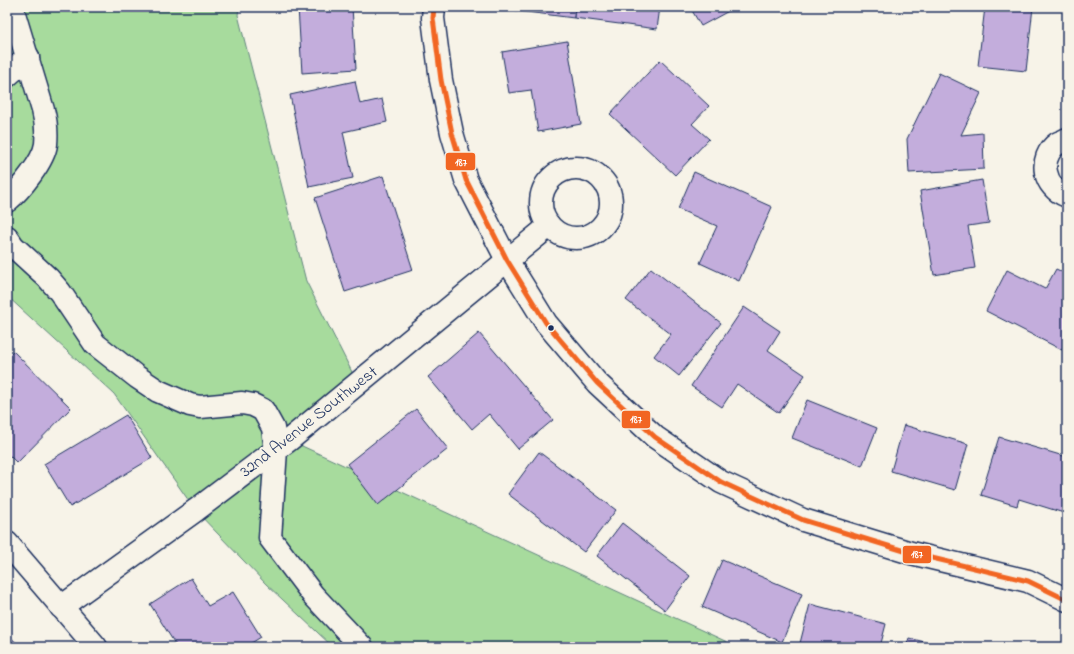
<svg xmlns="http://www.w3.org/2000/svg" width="1074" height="654" font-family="'Indie Flower',sans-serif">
<rect width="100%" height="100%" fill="#f7f3e8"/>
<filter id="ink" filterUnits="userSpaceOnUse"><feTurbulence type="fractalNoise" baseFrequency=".025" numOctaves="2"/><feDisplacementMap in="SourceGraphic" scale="8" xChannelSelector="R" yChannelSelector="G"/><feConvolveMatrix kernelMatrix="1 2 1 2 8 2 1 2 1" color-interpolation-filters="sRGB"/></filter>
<g filter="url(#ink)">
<polygon fill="#a7db9d" stroke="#61857e" points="7,7 239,7 238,15 306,281 358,384 289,440 738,647 333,647 266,584 196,511 114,394 7,296"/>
<g fill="#c3addc" stroke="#1b2f5e">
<polygon points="298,7 352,7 356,69 302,73"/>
<polygon points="487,7 575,7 574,18"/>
<polygon points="575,7 660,7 657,29 574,18"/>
<polygon points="690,7 736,7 701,26"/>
<polygon points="985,7 1033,7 1026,71 978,66"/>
<polygon points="567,41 581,124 538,132 531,90 509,93 502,52"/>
<polygon points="660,60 709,106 692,124 709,139 675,175 610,114"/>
<polygon points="939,73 981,93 961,135 983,133 984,169 909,173 907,139"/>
<polygon points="355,81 360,104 382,99 387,122 343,132 353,178 309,187 290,95"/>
<polygon points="694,172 772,207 739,281 700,263 717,226 678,209"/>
<polygon points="383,176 413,270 345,292 315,198"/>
<polygon points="982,180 989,223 968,226 975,268 934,275 920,191"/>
<polygon points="651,268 721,323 679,376 654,356 671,334 626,300"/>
<polygon points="1056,269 1067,274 1067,340 1062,350 986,311 1007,270 1045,289"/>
<polygon points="744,307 780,331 768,350 805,375 779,413 737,384 722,407 691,386"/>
<polygon points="479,333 553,420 518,449 489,414 472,429 428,377"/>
<polygon points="13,351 71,408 17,463 7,453 7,439 9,438 7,436 7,357"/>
<polygon points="807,400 877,428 862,466 792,438"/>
<polygon points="416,409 448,449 378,505 347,464"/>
<polygon points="126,415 152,458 70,507 44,464"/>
<polygon points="904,425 968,444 955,490 891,471"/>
<polygon points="999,437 1067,457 1067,514 1019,499 1017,506 981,495"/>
<polygon points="539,452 616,510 584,552 508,494"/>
<polygon points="622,523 690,576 665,610 597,556"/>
<polygon points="722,560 802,594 782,642 702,607"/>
<polygon points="191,578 208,606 233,592 261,637 245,647 177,647 150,604"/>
<polygon points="810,604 886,624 880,647 799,647"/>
<polygon points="7,633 20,647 7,647"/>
<polygon points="909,638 944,647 906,647"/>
</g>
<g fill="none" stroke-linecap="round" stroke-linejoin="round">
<g stroke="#1b2f5e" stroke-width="25">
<g id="minor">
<polyline points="434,7 433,18 441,80 452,133 466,180 507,260 546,323 597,383 655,437 721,482 803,520 911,553 1028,581 1067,600"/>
<polyline points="7,76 28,57"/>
<path d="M1067 139C1064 141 1061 142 1058 143 1037 158 1044 188 1067 196"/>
<circle cx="576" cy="203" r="35"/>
<path d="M7 201C20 190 44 161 46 144 47 133 46 121 43 110L12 7"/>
<polyline points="7,237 13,246 48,278 60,292 95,344 137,377 158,391 190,405 200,407 242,403 253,405 263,410 273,428 276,450 270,538 313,595 362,647"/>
<polyline points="7,543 96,647"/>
<polyline points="61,607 196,510 289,440 549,226"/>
</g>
</g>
<use href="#minor" stroke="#f7f3e8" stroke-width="22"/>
<g stroke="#f7f3e8" stroke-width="8">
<polyline id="bus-1" points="434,7 433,18 441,80 452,133 466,180 507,260 546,323 597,383 655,437 721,482 803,520 911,553 1028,581 1067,600"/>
</g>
<use href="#bus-1" stroke="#f26522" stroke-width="5"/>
</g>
</g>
<circle fill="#1b2f5e" stroke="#f7f3e8" stroke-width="1.5" cx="551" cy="328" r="3.5"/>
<g text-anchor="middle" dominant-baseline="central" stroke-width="4" stroke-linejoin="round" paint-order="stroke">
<g font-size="17" fill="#1b2f5e" stroke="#f7f3e8">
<text transform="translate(309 422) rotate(-38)">32nd Avenue Southwest</text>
</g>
</g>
<g stroke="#f7f3e8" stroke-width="1.5">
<rect x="445" y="152" width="31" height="19" rx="4" fill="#f26522"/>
<rect x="621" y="410" width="30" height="19" rx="4" fill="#f26522"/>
<rect x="902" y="545" width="30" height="19" rx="4" fill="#f26522"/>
</g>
<g font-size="11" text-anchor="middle" font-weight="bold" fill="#fff">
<text x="461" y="166">187</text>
<text x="636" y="423">187</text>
<text x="917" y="558">187</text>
</g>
<rect width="1074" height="654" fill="none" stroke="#f7f3e8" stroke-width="24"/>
<rect x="12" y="12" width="1050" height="630" fill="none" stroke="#1b2f5e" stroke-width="1.5" filter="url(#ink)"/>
</svg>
